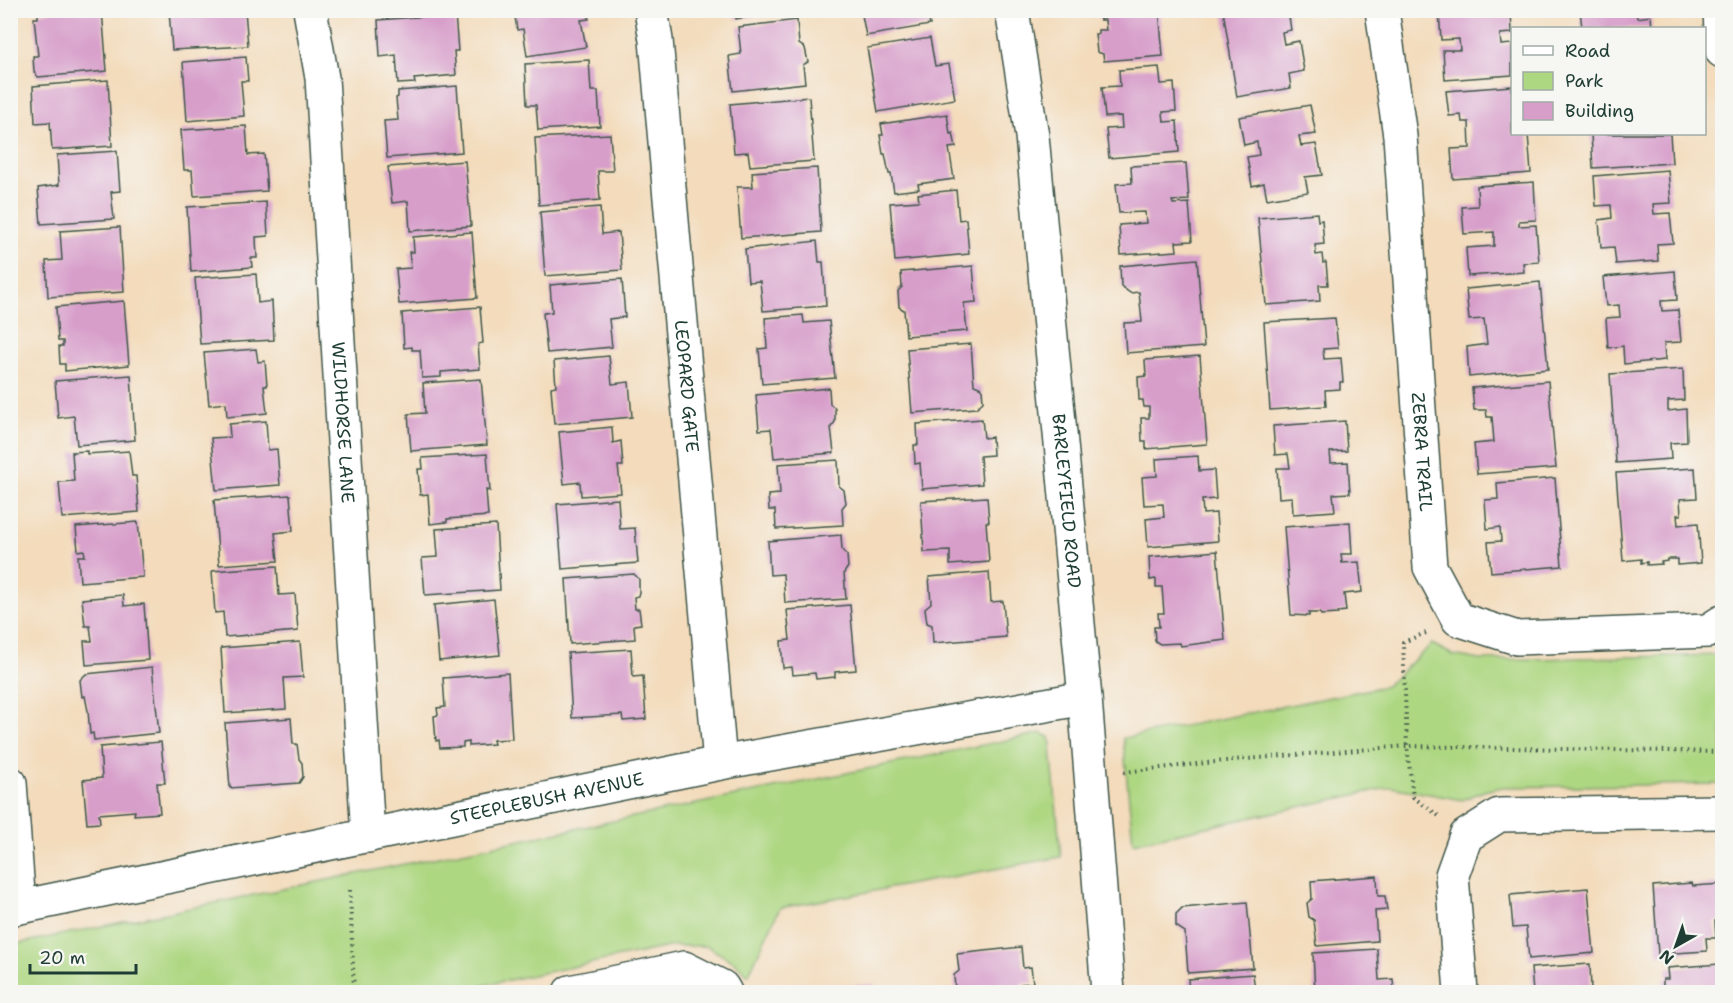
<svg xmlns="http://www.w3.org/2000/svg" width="1733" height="1003" font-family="'Shantell Sans',sans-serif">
<rect width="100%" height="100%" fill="#f6f6f2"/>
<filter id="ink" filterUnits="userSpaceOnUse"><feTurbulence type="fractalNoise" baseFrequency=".0167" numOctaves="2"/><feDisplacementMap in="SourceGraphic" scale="12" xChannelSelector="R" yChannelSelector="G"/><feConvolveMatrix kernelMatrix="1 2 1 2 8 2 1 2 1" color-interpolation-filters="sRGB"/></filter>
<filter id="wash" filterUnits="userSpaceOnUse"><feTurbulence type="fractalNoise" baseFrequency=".008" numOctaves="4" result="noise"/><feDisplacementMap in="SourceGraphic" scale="24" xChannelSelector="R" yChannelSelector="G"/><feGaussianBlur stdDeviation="1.35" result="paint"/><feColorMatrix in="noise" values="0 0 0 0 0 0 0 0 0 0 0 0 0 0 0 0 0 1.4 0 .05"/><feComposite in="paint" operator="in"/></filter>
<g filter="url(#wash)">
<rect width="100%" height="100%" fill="#f3dbbb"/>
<g fill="#aed782" stroke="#668a5b" stroke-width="1.5">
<polygon points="1432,644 1453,655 1480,660 1722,655 1722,784 1502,787 1484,791 1462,800 1391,787 1133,843 1123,738 1386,686"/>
<polygon points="1041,733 1050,737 1061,857 780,908 748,975 734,962 707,946 673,946 451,992 11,992 11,945"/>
</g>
<g id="blocks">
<g fill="#d79eca">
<polygon points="61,10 102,10 107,71 38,77 34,72 33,56 38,56 34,18 38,18 38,13"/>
<polygon points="169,10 245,10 248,46 172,50"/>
<polygon points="514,10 588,10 589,19 581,20 586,47 527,56 523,29 517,30"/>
<polygon points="734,10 773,10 773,13 736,19"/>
<polygon points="861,10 927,10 930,25 866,36"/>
<polygon points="1096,10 1159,10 1163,56 1104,61 1103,54 1097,52 1095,34 1098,34 1098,30 1106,30 1105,20 1100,20 1099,15 1096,15"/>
<polygon points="1223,10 1288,10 1291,30 1282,32 1284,44 1299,41 1304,71 1289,74 1291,88 1237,97"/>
<polygon points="1511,10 1512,33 1500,34 1501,45 1512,44 1512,75 1445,80 1443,50 1460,50 1459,39 1441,40 1439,11"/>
<polygon points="1580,10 1636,10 1637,18 1651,16 1652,28 1582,28"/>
<polygon points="455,14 458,51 454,51 456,75 414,79 415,83 398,84 396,55 380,57 378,20"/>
<polygon points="797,20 799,44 805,48 808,62 803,65 805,83 733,91 729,56 741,54 738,27"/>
<polygon points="930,38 935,66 949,64 955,99 878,112 867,48"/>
<polygon points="246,57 248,81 241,81 244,116 187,121 183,62"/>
<polygon points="589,60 591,91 598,91 600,126 538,130 536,105 527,105 525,64"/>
<polygon points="1159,67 1161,84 1174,83 1176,111 1163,112 1164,122 1177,121 1179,152 1109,158 1106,129 1122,128 1121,116 1105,117 1102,87 1120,86 1119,70"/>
<polygon points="108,80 112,146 52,150 50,122 35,123 33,86"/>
<polygon points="457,86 462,152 387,158 384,121 398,120 396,98 398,97 398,91"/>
<polygon points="1512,86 1512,134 1528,134 1531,173 1453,179 1451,149 1470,148 1469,122 1462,122 1461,115 1449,116 1446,91"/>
<polygon points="809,97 814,161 750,166 748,152 734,153 730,104"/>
<polygon points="1310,105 1316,134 1299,136 1301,146 1316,144 1322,175 1305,177 1308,192 1267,199 1264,183 1252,186 1247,157 1259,155 1257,142 1244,145 1239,117"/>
<polygon points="947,114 950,134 953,133 956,147 949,148 954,179 918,184 919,189 894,192 891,174 889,174 885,154 883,154 880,135 883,135 881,124"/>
<polygon points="246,126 248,155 264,154 267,191 194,196 192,170 184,170 181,130"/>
<polygon points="610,134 613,171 598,171 600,200 539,205 535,138"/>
<polygon points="1591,134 1670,134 1672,163 1593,168"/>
<polygon points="117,151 120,191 111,192 114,219 41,224 38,188 59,185 57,155"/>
<polygon points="465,161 471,226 410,231 408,201 392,203 388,167"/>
<polygon points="1186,163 1189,200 1172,201 1173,204 1189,203 1192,241 1176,242 1177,251 1121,255 1119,225 1146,223 1145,212 1119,213 1116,184 1132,183 1131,166"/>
<polygon points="817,168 821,232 741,238 737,187 753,187 752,172"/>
<polygon points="1668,170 1671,203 1653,204 1654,214 1670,213 1673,243 1657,244 1658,261 1616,264 1614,247 1601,248 1599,220 1612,218 1611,205 1596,206 1594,176"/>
<polygon points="1534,182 1536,220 1519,221 1519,226 1536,225 1539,262 1523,263 1524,272 1468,276 1466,248 1494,246 1494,232 1464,234 1462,207 1478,206 1477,186"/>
<polygon points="956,190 959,220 966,219 969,254 895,261 890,203 919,201 918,194"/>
<polygon points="266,202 268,236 256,237 257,258 251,258 252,267 191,272 187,207"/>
<polygon points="600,207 602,234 619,232 622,270 545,276 540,212"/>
<polygon points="1317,213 1318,221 1322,220 1324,244 1315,245 1316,255 1322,254 1323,263 1326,262 1328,285 1319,285 1320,301 1266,305 1258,218"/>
<polygon points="120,227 124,292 48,297 46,261 62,260 60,231"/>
<polygon points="472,232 477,298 399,304 396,269 411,268 409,252 414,252 413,237"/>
<polygon points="817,241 819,262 823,262 826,306 763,311 760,281 748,282 745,249"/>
<polygon points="1197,259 1204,347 1126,353 1124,323 1142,322 1139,292 1130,293 1121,286 1120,266"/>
<polygon points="973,266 976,302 964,303 967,331 906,336 904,310 899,307 898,291 902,287 901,272"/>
<polygon points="1675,271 1677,300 1661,301 1662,311 1678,310 1681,342 1664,343 1665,360 1624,364 1623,346 1608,348 1606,318 1620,317 1619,305 1606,306 1603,277"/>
<polygon points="256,274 258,303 272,301 274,340 200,344 195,278"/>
<polygon points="622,279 625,317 609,319 612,347 547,353 543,313 552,312 550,285"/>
<polygon points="1540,282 1548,369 1469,377 1467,347 1487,344 1484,319 1469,320 1466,289"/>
<polygon points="124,301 129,365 65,371 65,364 60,364 59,346 63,346 63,341 58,341 56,307"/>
<polygon points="480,307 483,343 478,344 480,369 441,372 441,377 422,378 420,350 412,350 412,347 404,348 402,313"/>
<polygon points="803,315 804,323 829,321 835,378 762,384 759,349 767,348 765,318"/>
<polygon points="1335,318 1338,348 1323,349 1324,359 1341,358 1343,382 1340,382 1340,389 1325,390 1326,406 1270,410 1264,322"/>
<polygon points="971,344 974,385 982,388 983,402 976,408 912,413 907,349"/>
<polygon points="256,349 258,362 265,361 267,386 264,386 267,413 227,417 226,403 209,405 204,353"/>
<polygon points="609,356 612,384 629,382 632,417 554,424 551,387 556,386 554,361"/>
<polygon points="1200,356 1207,444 1146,449 1146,441 1142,441 1141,418 1149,418 1149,407 1144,407 1143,400 1139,400 1138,377 1146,376 1145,360"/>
<polygon points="1683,369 1684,400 1668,401 1668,411 1686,409 1687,442 1670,443 1671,459 1616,463 1610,374"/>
<polygon points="131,375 135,440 77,445 74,416 58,418 55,381"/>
<polygon points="481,379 487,445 411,451 408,414 425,413 423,383"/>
<polygon points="1548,381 1556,468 1477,474 1474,444 1494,442 1492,417 1487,417 1486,410 1474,410 1472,388"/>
<polygon points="829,388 830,404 835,408 835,422 831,427 834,453 774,458 771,429 759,430 756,395"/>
<polygon points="982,419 984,438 992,437 993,455 980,456 982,484 922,489 920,463 915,464 914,445 918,445 917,424"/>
<polygon points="266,421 268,450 277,449 280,485 216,490 211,438 230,437 229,424"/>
<polygon points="1345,421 1347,451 1330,452 1331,463 1348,462 1350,493 1333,494 1335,511 1293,514 1292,497 1279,498 1277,468 1290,468 1288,454 1275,455 1273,426"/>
<polygon points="612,427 613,443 621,441 623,466 618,466 621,493 581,496 580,482 564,484 559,432"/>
<polygon points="87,451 87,454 129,451 132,476 136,476 139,512 62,518 59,482 74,481 72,452"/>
<polygon points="487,454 490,491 486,490 488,516 447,519 447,522 430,524 428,494 420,495 418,469 423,469 422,458"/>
<polygon points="1198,456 1199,471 1214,470 1216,499 1202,500 1203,514 1216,513 1218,541 1148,547 1146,519 1164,517 1163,504 1144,505 1142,477 1157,476 1156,459"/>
<polygon points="838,460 839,486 844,490 846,503 842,508 843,525 776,529 775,510 769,510 768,495 780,494 778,464"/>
<polygon points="1695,468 1697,498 1680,499 1681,515 1677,515 1678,525 1698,523 1701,563 1678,565 1678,559 1667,559 1667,561 1661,562 1662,564 1647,565 1647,562 1641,563 1641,559 1623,561 1616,473"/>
<polygon points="1555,478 1562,566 1491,572 1488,542 1501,541 1500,527 1487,529 1485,500 1498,499 1497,483"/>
<polygon points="290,495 293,531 275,533 278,561 219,565 214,500"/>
<polygon points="987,497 989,522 986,522 989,562 950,565 950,551 924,552 921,501"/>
<polygon points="618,499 620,529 635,528 638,563 562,569 557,504"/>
<polygon points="138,522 143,577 80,582 78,556 85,556 84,550 78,551 76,527"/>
<polygon points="1350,522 1352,554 1341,554 1342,563 1359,562 1362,592 1344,594 1346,611 1338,612 1338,614 1321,615 1320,613 1309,613 1309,616 1291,615 1284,527"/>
<polygon points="496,525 500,590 425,595 422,558 438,557 436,529"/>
<polygon points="841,535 842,550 847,555 848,567 844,573 846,599 785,603 783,574 770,575 768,541"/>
<polygon points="1217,551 1225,640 1181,646 1180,643 1160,644 1155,641 1154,627 1159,627 1158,613 1164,613 1162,587 1156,587 1156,579 1150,580 1149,557"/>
<polygon points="277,566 279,595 295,594 298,631 225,637 223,612 215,613 212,571"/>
<polygon points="989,572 991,602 1003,601 1006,637 933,643 932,625 927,623 925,608 931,603 929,577"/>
<polygon points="634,574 639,579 639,592 638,596 634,597 635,609 639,609 641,624 634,625 635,639 570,644 566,579"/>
<polygon points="123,595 124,606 144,604 148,660 86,665 84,641 92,641 90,626 85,626 82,599"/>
<polygon points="494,599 500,655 439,661 434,605"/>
<polygon points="850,605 856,670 835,672 835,677 816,679 815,673 793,675 792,667 783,668 781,641 790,640 787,610"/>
<polygon points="300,642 303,677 284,678 286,709 225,713 221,648"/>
<polygon points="631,649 633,677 643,676 646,719 623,721 622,715 572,718 568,653"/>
<polygon points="152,667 159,733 94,740 93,733 90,734 88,711 85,696 82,697 80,680 86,674"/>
<polygon points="508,673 512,739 493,740 494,744 469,746 469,742 463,743 463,747 440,748 439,740 436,741 434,716 438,715 437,708 445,707 443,678"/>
<polygon points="291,718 293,744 297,744 299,759 302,763 303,777 299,783 230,788 225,723"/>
<polygon points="161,742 165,783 157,783 160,813 134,815 135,811 99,814 100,823 87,824 83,780 102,778 100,747"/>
<polygon points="1377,876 1378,896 1385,896 1387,910 1375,911 1377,941 1317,946 1314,920 1309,917 1307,903 1312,899 1311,881"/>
<polygon points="1692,883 1693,886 1722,884 1722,921 1715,921 1716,938 1706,938 1707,951 1658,954 1653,886"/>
<polygon points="1588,888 1594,953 1529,959 1526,927 1513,928 1510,895"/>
<polygon points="1247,902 1253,968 1188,973 1185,932 1176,926 1176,914 1182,908"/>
<polygon points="1021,947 1023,968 1031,967 1033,983 1021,984 1022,992 959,992 955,989 954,975 959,971 957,954"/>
<polygon points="1377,949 1379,980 1393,979 1394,992 1315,992 1313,953"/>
<polygon points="1590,964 1591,989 1596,992 1533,992 1531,968"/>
<polygon points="1720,964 1722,992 1663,992 1663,979 1668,979 1667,968"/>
<polygon points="1253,974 1255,992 1189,992 1188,979"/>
<polygon points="874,984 875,992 803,992 802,989"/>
</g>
</g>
</g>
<g filter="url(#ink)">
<use href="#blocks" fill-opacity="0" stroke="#3f5548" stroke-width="1.5"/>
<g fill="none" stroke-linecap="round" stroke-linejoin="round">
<g stroke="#3f5548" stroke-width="36">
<g id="minor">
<path id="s1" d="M310 10 322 78 368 836"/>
<path id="s2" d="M651 10 656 40 720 763"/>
<path id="s3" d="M1012 10 1032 136 1085 698 1108 992"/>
<path id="s4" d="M1382 10 1400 136 1430 567 1458 619 1517 638 1708 631 1722 622"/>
<polyline points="1720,10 1722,51"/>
<polyline points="10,783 19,907"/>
<path id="s5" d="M10 909 720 763 1085 698"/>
<polyline points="570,992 684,968 722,987 725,992"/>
<polyline points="1461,992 1452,875 1466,836 1499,815 1722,812"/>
</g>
</g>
<g stroke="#3f5548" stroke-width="4" stroke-dasharray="1.5 4.5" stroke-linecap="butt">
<polyline points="1426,633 1403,642 1407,746 1413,797 1439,816"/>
<polyline points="1124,772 1234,760 1407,746 1722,752"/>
<polyline points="350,890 354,992"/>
</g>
<use href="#minor" stroke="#fff" stroke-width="33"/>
</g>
</g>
<g text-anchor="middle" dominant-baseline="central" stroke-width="5" stroke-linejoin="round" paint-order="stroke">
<g font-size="18" fill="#1f3d34" stroke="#f6f6f2">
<text stroke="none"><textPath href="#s2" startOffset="378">LEOPARD GATE</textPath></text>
<text stroke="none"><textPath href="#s1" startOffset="414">WILDHORSE LANE</textPath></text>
<text stroke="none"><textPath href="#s4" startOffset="444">ZEBRA TRAIL</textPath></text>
<text stroke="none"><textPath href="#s3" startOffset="494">BARLEYFIELD ROAD</textPath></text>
<text stroke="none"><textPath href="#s5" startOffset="548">STEEPLEBUSH AVENUE</textPath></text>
</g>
</g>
<rect width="1733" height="1003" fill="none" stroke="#f6f6f2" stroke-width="36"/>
<rect x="1511" y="27" width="195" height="108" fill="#f6f6f2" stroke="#a0aca6" stroke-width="1.5"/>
<rect x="1523" y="46" width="30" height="9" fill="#ffffff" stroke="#a0aca6" stroke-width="1.5"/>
<text x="1565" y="57" font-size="18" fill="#1f3d34">Road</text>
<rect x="1523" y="72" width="30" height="18" fill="#aed782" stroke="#a0aca6" stroke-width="1.5"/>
<text x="1565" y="87" font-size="18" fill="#1f3d34">Park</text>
<rect x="1523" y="102" width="30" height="18" fill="#d79eca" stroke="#a0aca6" stroke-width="1.5"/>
<text x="1565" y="117" font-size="18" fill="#1f3d34">Building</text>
<g transform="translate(1676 946) rotate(220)" stroke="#f6f6f2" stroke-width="4.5" paint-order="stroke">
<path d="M0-4.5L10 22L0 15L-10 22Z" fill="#1f3d34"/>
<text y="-9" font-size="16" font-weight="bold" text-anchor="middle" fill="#1f3d34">N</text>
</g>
<path d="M30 964v9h106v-9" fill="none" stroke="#1f3d34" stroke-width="3"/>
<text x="39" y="964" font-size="18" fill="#1f3d34" stroke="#f6f6f2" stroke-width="4.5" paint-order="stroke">20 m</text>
</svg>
